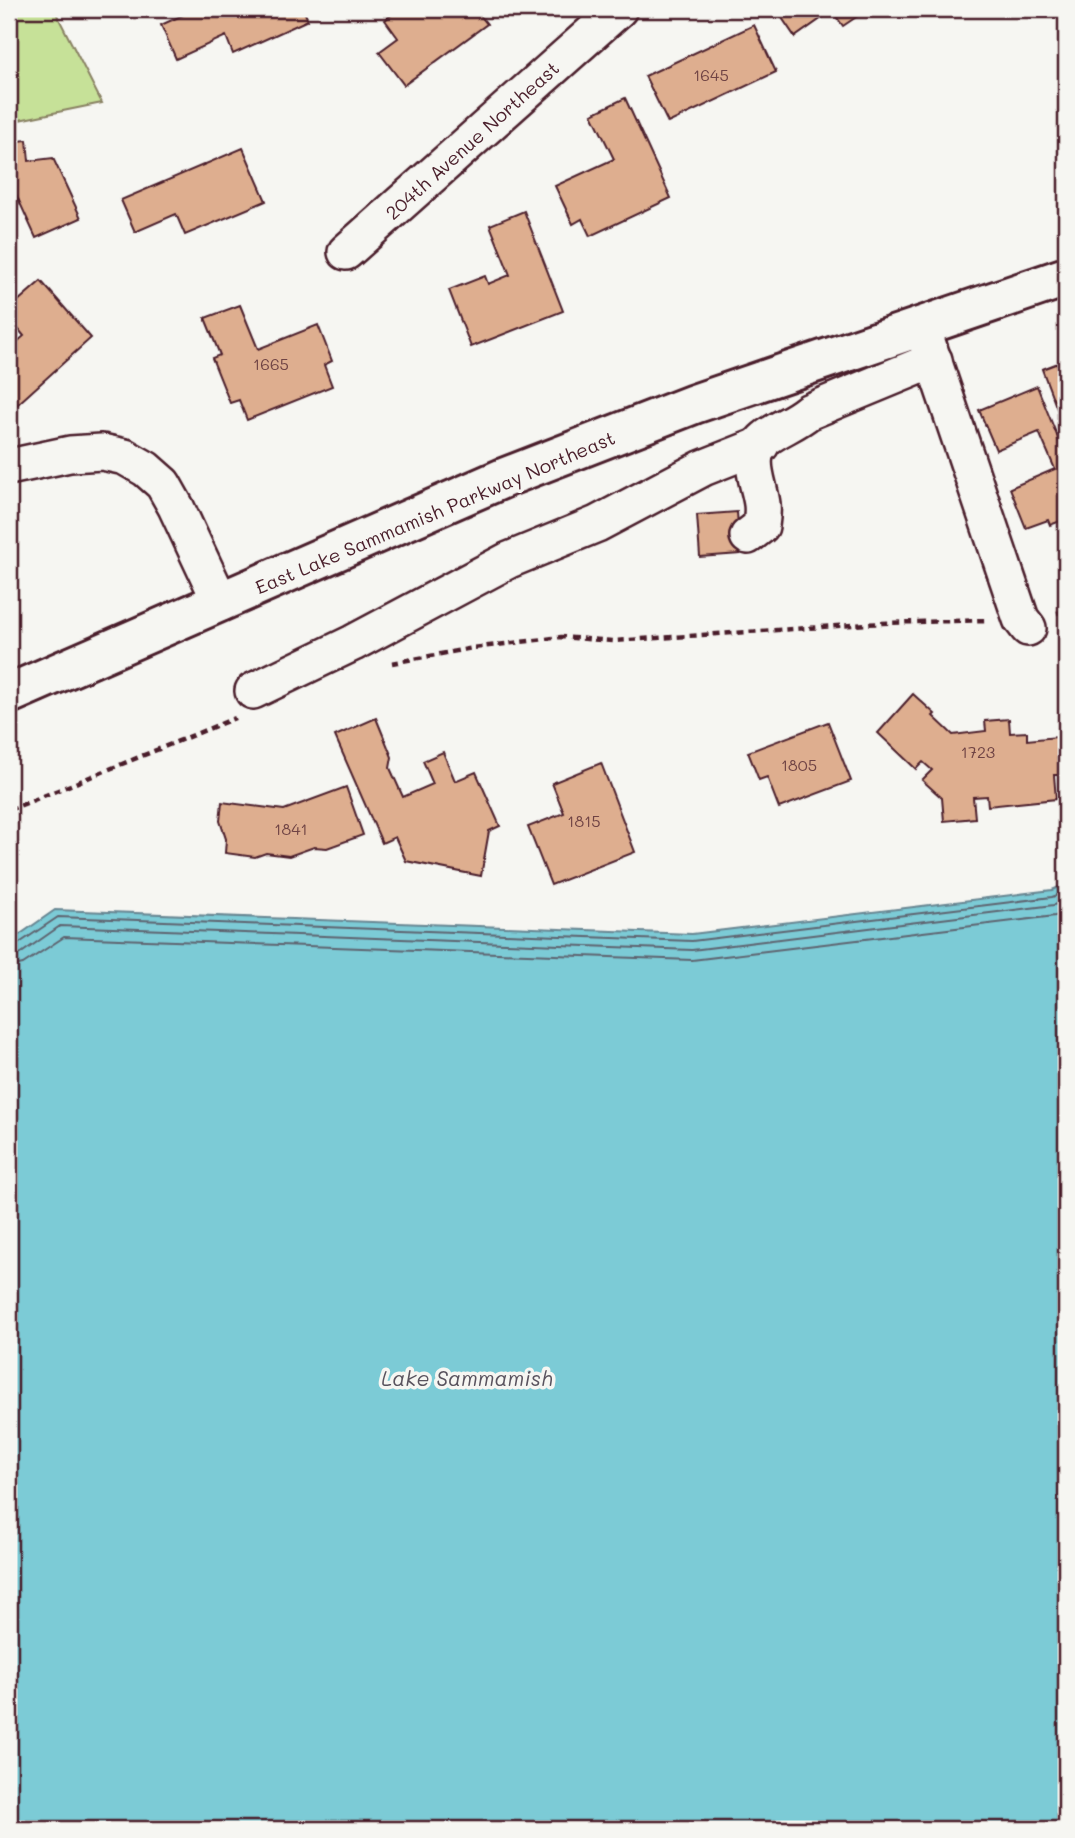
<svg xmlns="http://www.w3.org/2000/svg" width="1075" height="1838" font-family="Mali,sans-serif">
<rect width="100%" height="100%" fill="#f6f6f2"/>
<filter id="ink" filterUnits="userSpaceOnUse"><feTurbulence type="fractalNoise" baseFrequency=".0143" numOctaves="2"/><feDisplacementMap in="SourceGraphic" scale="14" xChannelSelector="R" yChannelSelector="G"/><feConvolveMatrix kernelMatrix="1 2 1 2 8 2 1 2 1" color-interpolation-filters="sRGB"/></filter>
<g filter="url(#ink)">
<polygon fill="#c6e198" stroke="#888062" stroke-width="2" points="9,9 54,9 102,103 9,122"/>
<polygon fill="#7bcbd6" stroke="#678692" stroke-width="2" points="1066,884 1066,1829 9,1829 9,942 55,910 692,934 1052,890"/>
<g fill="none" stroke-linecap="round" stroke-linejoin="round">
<g stroke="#5e646f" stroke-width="2">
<polyline points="9,947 15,946 58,917 692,941 1052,897 1066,892"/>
<polyline points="9,956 20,954 60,926 692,950 1054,905 1066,901"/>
<polyline points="9,967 23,964 64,937 692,960 1055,916 1066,912"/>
</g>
</g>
<g fill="#deae8f" stroke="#4a1f2b" stroke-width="2">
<polygon points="196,9 303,9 308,20 233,54 226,36 176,59 161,25"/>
<polygon points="399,9 415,9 418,13 423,9 475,9 487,24 404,85 379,52 398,38 385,20"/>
<polygon points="776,9 868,9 843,26 832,11 795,37"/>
<polygon points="754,25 776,72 668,123 645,76"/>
<polygon points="625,98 671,198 590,236 582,219 573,224 555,186 614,159 592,114"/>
<polygon points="27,140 29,161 53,158 81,218 36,238 15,192 9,193 9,142"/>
<polygon points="243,148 266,201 185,235 176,214 135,232 121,200"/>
<polygon points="524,211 563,311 471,347 449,290 485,276 488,284 510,275 490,225"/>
<polygon points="41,281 91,338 9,412 9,349 24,336 9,318 9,309"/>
<polygon points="240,305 258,349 318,325 332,361 324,365 332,386 247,420 239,400 230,403 212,358 220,355 205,318"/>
<polygon points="1066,360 1066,433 1042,369"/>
<polygon points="1037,386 1066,458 1066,519 1050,525 1048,520 1026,528 1010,488 1055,469 1039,432 996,450 979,410"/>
<polygon points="737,512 740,554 700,557 697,515"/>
<polygon points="913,694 935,714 933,716 953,735 986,731 985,721 1009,719 1010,733 1027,732 1027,740 1057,737 1061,775 1054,775 1056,799 988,806 987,796 973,797 975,818 944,821 942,798 922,780 932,770 923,762 916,769 878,733"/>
<polygon points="376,718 392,757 390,768 403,797 433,784 423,761 443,752 455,781 476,772 500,826 489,831 481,876 406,861 395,837 382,843 335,736"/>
<polygon points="828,722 851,781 779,808 767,777 759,780 748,752"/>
<polygon points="601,763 635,852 551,885 528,827 564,813 552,783"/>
<polygon points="346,787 363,835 327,848 314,847 289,856 266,853 255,857 225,853 226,839 220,821 222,802 284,810"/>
</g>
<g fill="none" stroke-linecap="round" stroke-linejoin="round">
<g stroke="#4a1f2b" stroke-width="40">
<g id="minor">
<polyline points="346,252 619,9"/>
<polyline points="922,327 1021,619 1028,628"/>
<polyline points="9,467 70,454 102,452 125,457 146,469 163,484 176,507 221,603"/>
<path d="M748 536 761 526C762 519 763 512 762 504 759 481 744 456 766 438 779 428 795 423 808 412L934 360"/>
<polyline points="253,691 353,643 509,560 597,524 703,468 761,445"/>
</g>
</g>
<g stroke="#4a1f2b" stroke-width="44">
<polyline id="major" points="9,694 506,477 694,404 1066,277"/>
</g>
<g stroke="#4a1f2b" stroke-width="4.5" stroke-dasharray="7 5" stroke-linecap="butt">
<polyline points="1057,613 1066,611"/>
<polyline points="392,663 473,648 561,637 613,641 882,623 989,620"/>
<polyline points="9,810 235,718"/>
</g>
<use href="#minor" stroke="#f6f6f2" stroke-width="35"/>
<use href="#major" stroke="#f6f6f2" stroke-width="38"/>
</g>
</g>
<g text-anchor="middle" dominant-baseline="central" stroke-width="7" stroke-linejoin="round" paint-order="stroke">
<g font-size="16" fill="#6f4344">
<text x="711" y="74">1645</text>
<text x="271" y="363">1665</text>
<text x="978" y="751">1723</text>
<text x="799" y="764">1805</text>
<text x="584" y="820">1815</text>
<text x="291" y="828">1841</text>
</g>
<g font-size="19" fill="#4a1f2b" stroke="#f6f6f2">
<text transform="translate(472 140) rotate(-42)">204th Avenue Northeast</text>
<text transform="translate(435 512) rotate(-23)">East Lake Sammamish Parkway Northeast</text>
</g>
<g font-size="21" font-style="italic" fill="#59535e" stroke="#f6f6f2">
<text x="467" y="1377">Lake Sammamish</text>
</g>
</g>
<rect width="1075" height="1838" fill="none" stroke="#f6f6f2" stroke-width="35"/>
<rect x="18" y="18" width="1040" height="1803" fill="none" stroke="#4a1f2b" stroke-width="2.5" filter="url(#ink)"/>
</svg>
